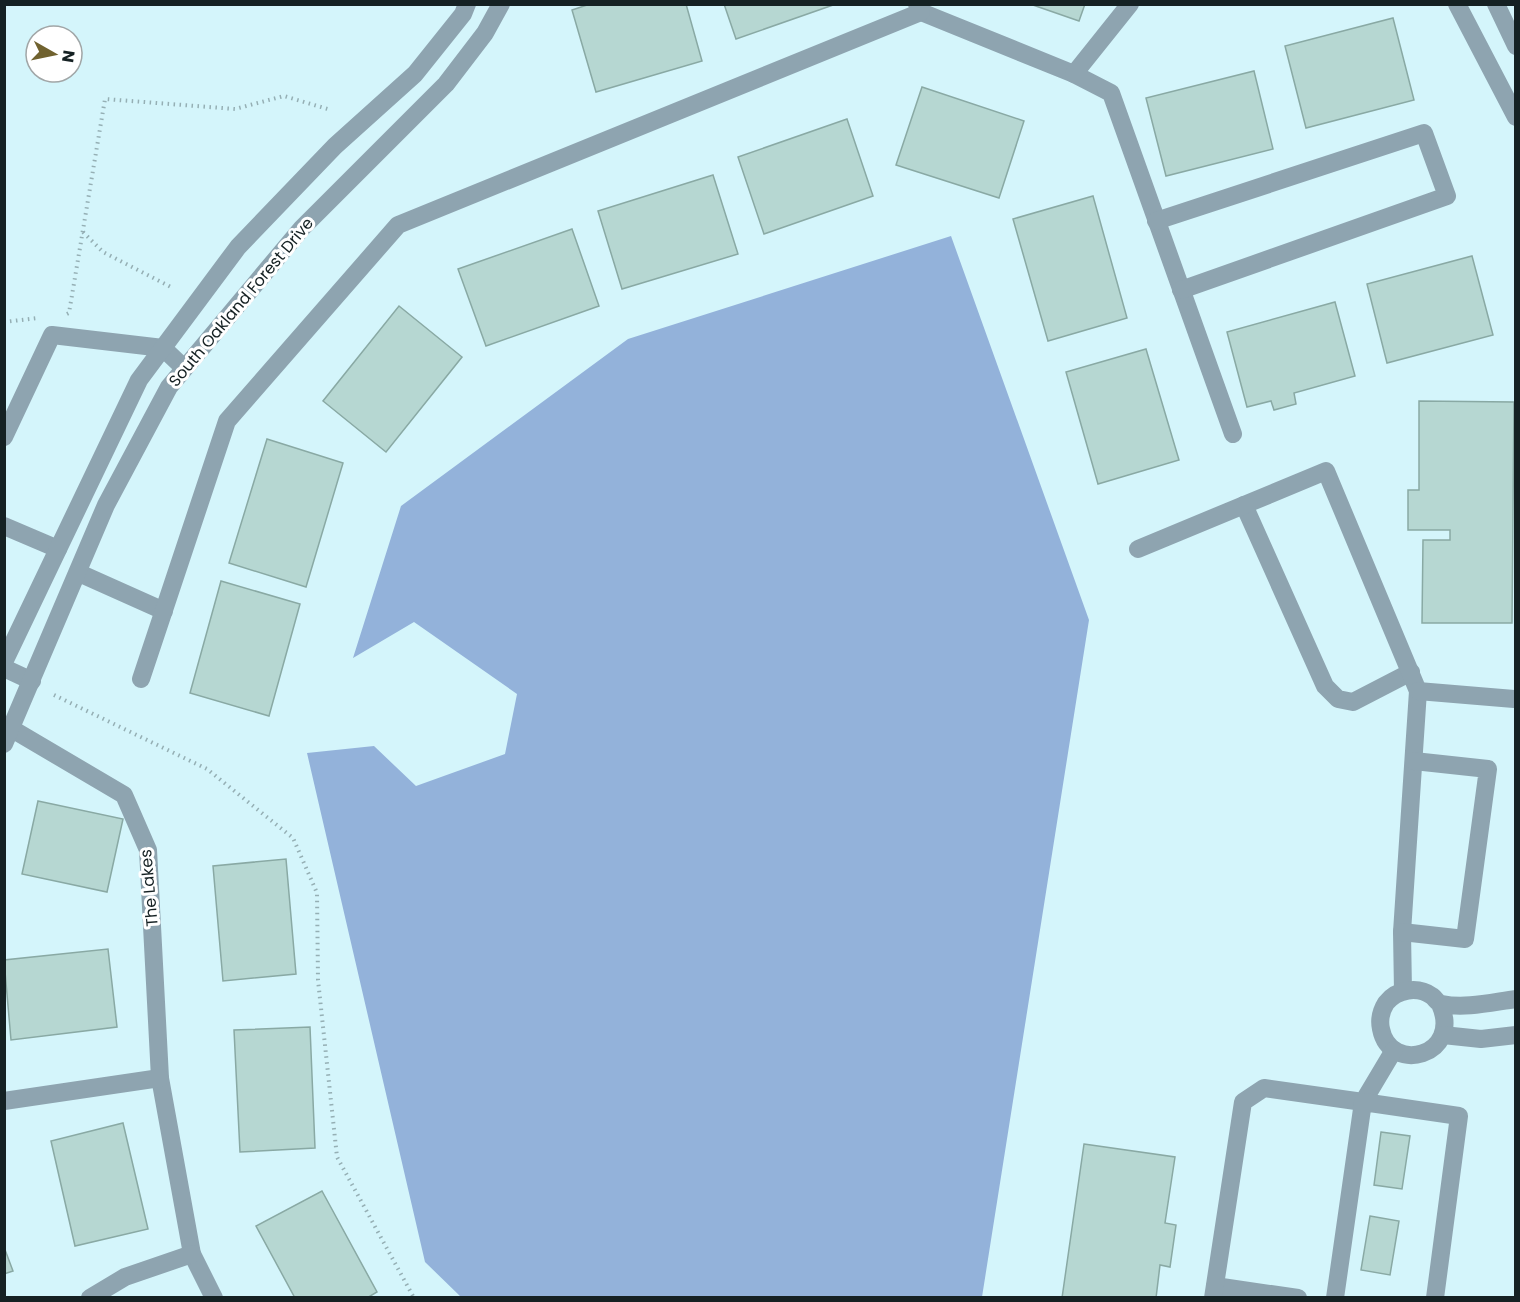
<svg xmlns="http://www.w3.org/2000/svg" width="1520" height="1302" font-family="Poppins,sans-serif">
<rect width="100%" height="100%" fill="#d4f5fb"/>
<polygon fill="#93b2da" points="951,236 1089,620 982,1297 461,1297 425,1262 307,753 374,746 416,786 505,754 517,694 414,622 353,658 401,506 628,339"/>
<g fill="#b6d7d2" stroke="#89a9a4" stroke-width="1.5">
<polygon points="590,4 686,4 702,61 596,92 572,10"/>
<polygon points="724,4 836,4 736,39"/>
<polygon points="1030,4 1085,4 1079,21"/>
<polygon points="1393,18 1414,100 1306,128 1285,46"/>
<polygon points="1254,71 1273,149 1166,176 1146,98"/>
<polygon points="922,87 1024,121 999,198 896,165"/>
<polygon points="847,119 873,196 764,234 738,157"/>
<polygon points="713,175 738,254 622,289 598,211"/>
<polygon points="1093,196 1127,318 1048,341 1013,219"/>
<polygon points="572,229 599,306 486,346 458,269"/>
<polygon points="1472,256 1493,335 1387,363 1367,284"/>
<polygon points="1335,302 1355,376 1294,393 1296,404 1274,410 1271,401 1247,407 1227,332"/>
<polygon points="399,306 462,357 386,452 323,401"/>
<polygon points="1146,349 1179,460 1098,484 1066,372"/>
<polygon points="1419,401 1514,402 1512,623 1422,623 1423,540 1450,540 1450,530 1408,530 1408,490 1419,490"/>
<polygon points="267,439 343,463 306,587 229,563"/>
<polygon points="221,581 300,604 269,716 190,693"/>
<polygon points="38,801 123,819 107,892 22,874"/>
<polygon points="286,859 296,974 223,981 213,866"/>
<polygon points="108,949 117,1027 11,1040 4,960"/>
<polygon points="310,1027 315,1148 240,1152 234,1030"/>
<polygon points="123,1123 148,1229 75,1246 51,1141"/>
<polygon points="1381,1132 1410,1136 1402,1189 1374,1185"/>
<polygon points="1084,1144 1175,1157 1165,1223 1176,1225 1170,1267 1160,1265 1156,1298 1062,1298"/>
<polygon points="322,1191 377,1292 367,1298 295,1298 256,1226"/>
<polygon points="1370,1216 1399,1221 1390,1275 1361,1270"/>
<polygon points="4,1247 13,1271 4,1274"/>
</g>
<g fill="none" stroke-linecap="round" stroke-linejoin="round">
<g stroke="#95afb4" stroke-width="4" stroke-dasharray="1.5 4.5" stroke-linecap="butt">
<polyline points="83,232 103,252 171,287"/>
<polyline points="67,314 69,313 105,99 235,109 284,96 331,110"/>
<polyline points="4,322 38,318"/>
<polyline points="54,695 207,769 293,838 317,893 318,980 337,1157 414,1298"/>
</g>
<g stroke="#8ea4b0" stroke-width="18">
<polyline points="917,4 921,12 1074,74"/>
<polyline points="1130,4 1074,74 1111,93 1233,434"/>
<polyline points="1457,4 1516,117"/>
<polyline points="1496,4 1516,46"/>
<polyline points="1156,221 1424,133 1447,196 1181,290"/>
<polyline points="4,437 52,335 163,348 184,368"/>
<polyline points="1244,505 1325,686 1338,699 1353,702 1411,672"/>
<polyline points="4,526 58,549"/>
<polyline points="1138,549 1326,471 1418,691 1402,932 1403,991"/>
<polyline points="79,573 164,611"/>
<polyline points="4,662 139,380 238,247 335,146 415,74 463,14 467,4"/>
<polyline points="4,668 32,681"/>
<polyline points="141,679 227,421 398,225 921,12"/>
<polyline points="1418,691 1514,699"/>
<polyline points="12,729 124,795 148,850 160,1078 192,1254 214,1298"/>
<polyline points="4,744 106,505 169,387 302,228 446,84 485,33 501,4"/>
<polyline points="1402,932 1465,939 1488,769 1414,761"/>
<path d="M1440 1004C1463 1056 1390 1075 1381 1029 1379 1020 1381 1011 1386 1003 1397 989 1418 986 1432 996 1436 999 1437 1003 1442 1004 1465 1009 1493 1002 1516 999"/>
<polyline points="1443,1035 1481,1039 1516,1035"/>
<polyline points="4,1101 160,1078"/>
<polyline points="1215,1286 1298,1298"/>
<polyline points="90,1298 125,1277 192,1254"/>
<polyline points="1213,1298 1243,1102 1264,1088 1363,1102 1394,1050"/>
<polyline points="1335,1298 1363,1102 1459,1116 1435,1298"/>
</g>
</g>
<g text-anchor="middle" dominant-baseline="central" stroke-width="6" stroke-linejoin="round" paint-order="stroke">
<g font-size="16" fill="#152123" stroke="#fff">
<text transform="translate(241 302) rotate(-50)">South Oakland Forest Drive</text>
<text transform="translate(149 888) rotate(-95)">The Lakes</text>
</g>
</g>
<rect width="1520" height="1302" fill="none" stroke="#152123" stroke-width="12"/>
<g transform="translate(54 54) rotate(99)"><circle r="28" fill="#ffffff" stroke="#a1a6a7" stroke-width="1.5"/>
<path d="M0-4.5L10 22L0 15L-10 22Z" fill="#70622f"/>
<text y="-9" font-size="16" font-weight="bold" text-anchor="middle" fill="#152123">N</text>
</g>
</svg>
